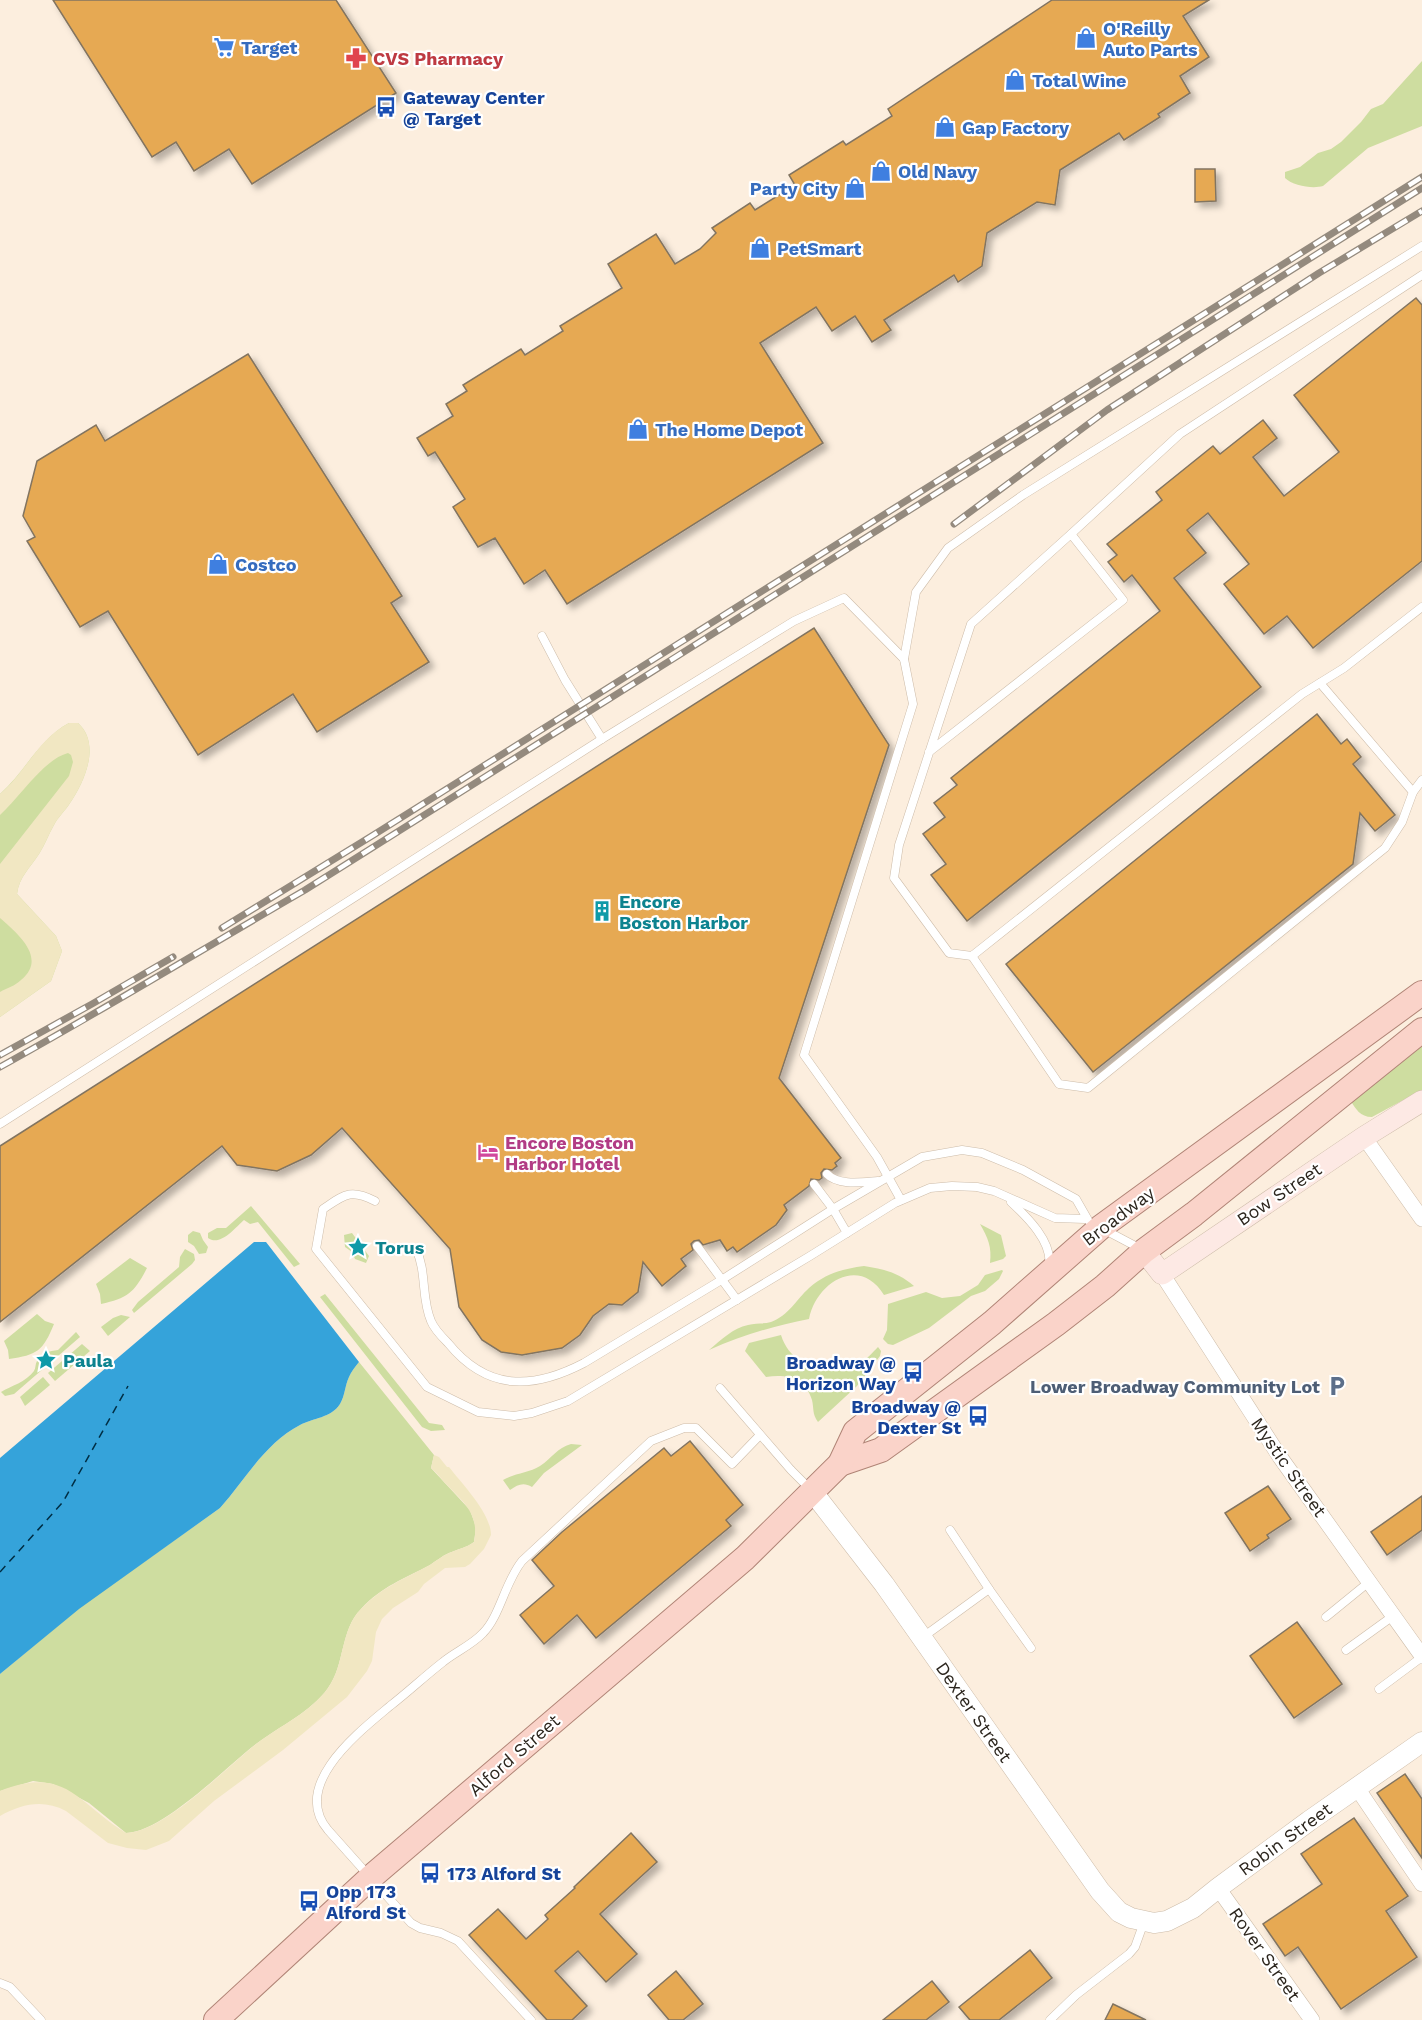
<svg xmlns="http://www.w3.org/2000/svg" width="1422" height="2020" font-family="'Work Sans',sans-serif">
<defs>
<filter id="shadow"><feDropShadow dx="5" dy="5" stdDeviation="3" flood-color="#0004"/></filter>
</defs>
<rect width="100%" height="100%" fill="#fceede"/>
<g fill="#cedda0">
<path d="M1422 61V126L1368 148 1323 186C1313 189 1293 186 1285 178V172L1300 167 1318 153 1331 149 1341 142 1361 122 1371 109 1383 104Z"/>
<path d="M69 723H78C101 744 85 781 70 803 65 811 58 817 54 825 48 835 45 845 39 854 30 868 19 877 17 894L56 936 62 951 51 981 0 1017V794C25 772 39 739 69 723Z"/>
<path d="M1422 1044V1090L1372 1117C1360 1117 1356 1109 1350 1100Z"/>
<path d="M251 1206 300 1264 294 1267 258 1222 250 1224 244 1220C235 1228 220 1247 208 1238V1233L217 1228H226Z"/>
<path d="M980 1224 1001 1235 1006 1256 1003 1259 990 1263C992 1247 988 1238 980 1224Z"/>
<polygon points="193,1231 200,1233 203,1240 208,1247 206,1253 199,1254 194,1246 188,1242 188,1235"/>
<polygon points="352,1233 369,1256 366,1263 355,1259 352,1252 345,1247 344,1235"/>
<polygon points="185,1249 194,1254 195,1260 192,1264 134,1313 132,1310 138,1302 179,1267 180,1257"/>
<path d="M130 1258 147 1268C134 1293 128 1298 101 1304L100 1294 96 1284Z"/>
<path d="M864 1266C884 1269 899 1273 914 1286L884 1295C860 1255 816 1282 809 1319 774 1326 742 1335 709 1350 721 1340 733 1328 748 1325 756 1323 764 1324 771 1322 788 1316 797 1299 809 1288 826 1273 843 1269 864 1266Z"/>
<polygon points="1002,1270 1003,1271 999,1279 985,1291 971,1296 929,1328 893,1345 888,1344 883,1339 887,1330 888,1304 926,1292 942,1298 960,1296 978,1285 985,1275"/>
<polygon points="325,1294 429,1423 442,1425 445,1430 431,1431 422,1427 320,1297"/>
<path d="M37 1314 45 1321 54 1324C43 1351 37 1355 9 1359L8 1350 4 1341Z"/>
<polygon points="121,1315 130,1317 108,1336 101,1327 113,1318"/>
<path d="M76 1332 80 1337 14 1394 5 1396 1 1392C11 1386 26 1382 34 1371 36 1368 35 1364 37 1361 42 1353 49 1351 58 1350Z"/>
<path d="M781 1335C791 1368 831 1378 860 1363 867 1359 873 1352 878 1347L881 1351 880 1356 857 1386 818 1422C812 1414 814 1408 812 1400 805 1377 786 1374 766 1377L745 1351 749 1343Z"/>
<polygon points="82,1344 90,1351 55,1381 48,1373"/>
<path d="M359 1362 434 1455 431 1468 470 1510 476 1527 474 1542C466 1548 458 1549 449 1553 442 1556 436 1561 430 1565 404 1579 382 1586 361 1609 340 1630 345 1665 328 1688 311 1712 280 1726 256 1744 226 1767 163 1832 126 1833L89 1803 53 1784 33 1781 0 1791V1674L79 1608 220 1508C246 1479 264 1444 300 1425 313 1418 331 1418 340 1404 345 1396 345 1385 349 1377 351 1372 355 1367 359 1362Z"/>
<polygon points="43,1377 50,1385 25,1406 20,1397"/>
<path d="M571 1444 582 1445 544 1473 532 1487C524 1482 518 1484 510 1490L503 1480C515 1473 529 1473 540 1466 552 1458 557 1448 571 1444Z"/>
</g>
<g fill="#f1e7c2">
<path d="M69 723H78C101 744 85 781 70 803 65 811 58 817 54 825 48 835 45 845 39 854 30 868 19 877 17 894L56 936 62 951 51 981 0 1017V992C7 988 15 986 21 980 48 958 17 933 0 918V864L69 776 73 762 71 755 68 753C44 759 19 798 0 815V794C25 773 39 738 69 723Z"/>
<path d="M434 1455 439 1457 447 1467H449C462 1484 491 1513 491 1535L484 1549 470 1564 465 1567 445 1568 424 1584 418 1592 393 1608 382 1619 376 1632 372 1661 367 1671 347 1697 283 1750 214 1801 169 1841 146 1850 127 1848 108 1843 66 1811C43 1799 22 1804 0 1816V1791C66 1765 77 1803 126 1833 164 1832 226 1768 256 1744 280 1726 311 1712 328 1688 345 1665 340 1630 361 1609 382 1587 404 1579 430 1565 436 1561 442 1556 449 1553 458 1549 466 1548 474 1542 480 1513 462 1501 444 1482 440 1477 436 1472 431 1468Z"/>
</g>
<path fill="#35a3da" d="M254 1242H266L359 1362C355 1367 351 1372 349 1377 345 1385 345 1396 340 1404 331 1418 313 1418 300 1425 264 1444 246 1479 220 1508L79 1609 0 1674V1458Z"/>
<g fill="none" stroke-linecap="round" stroke-linejoin="round">
<polyline stroke="#002e44" stroke-width="1.5" stroke-dasharray="8 6" stroke-linecap="butt" points="0,1572 63,1502 128,1386"/>
</g>
<g fill="#e6a952" stroke="#827461" stroke-width="1.5" filter="url(#shadow)">
<polygon points="53,0 336,0 396,93 252,184 229,149 194,171 176,142 152,157"/>
<polygon points="1052,0 1209,0 1183,16 1209,57 1180,76 1190,93 1158,114 1160,117 1124,140 1119,133 1060,170 1055,205 1037,202 987,233 982,266 958,282 954,275 884,320 891,330 872,342 855,316 832,331 816,307 760,343 823,443 567,604 545,570 524,584 495,538 478,547 453,507 465,499 435,452 428,456 417,438 453,416 446,404 467,391 463,385 521,349 525,355 563,331 560,326 622,288 608,264 656,234 675,264 700,249 716,233 712,228 750,203 755,210 795,185 789,175 843,141 846,145 892,116 888,109"/>
<polygon points="1195,169 1215,169 1216,201 1195,202"/>
<polygon points="1416,298 1422,305 1422,561 1313,648 1287,616 1264,634 1224,584 1249,564 1208,513 1187,530 1206,553 1174,578 1261,687 967,921 931,875 946,864 923,834 945,817 934,803 957,785 951,778 1160,611 1132,575 1124,582 1108,562 1117,555 1107,544 1162,500 1156,492 1167,483 1213,446 1220,454 1263,420 1277,438 1253,457 1284,496 1339,452 1294,395"/>
<polygon points="248,354 402,596 391,603 429,662 317,732 293,694 198,755 108,611 80,627 27,541 35,537 23,516 37,461 96,425 105,441"/>
<polygon points="814,628 889,745 779,1078 841,1158 835,1163 837,1166 832,1170 824,1169 821,1173 822,1178 819,1180 811,1179 809,1186 784,1205 787,1210 776,1225 737,1252 733,1247 727,1251 720,1240 703,1245 699,1240 694,1241 691,1244 693,1250 681,1259 686,1266 662,1286 643,1262 638,1292 622,1305 609,1304 593,1316 580,1335 562,1348 522,1355 501,1352 482,1340 459,1307 450,1249 342,1128 311,1155 277,1171 237,1165 222,1146 0,1322 0,1146"/>
<polygon points="1317,714 1341,744 1347,739 1361,757 1353,764 1395,815 1375,831 1360,813 1353,864 1093,1072 1006,964"/>
<polygon points="690,1441 743,1505 726,1520 731,1526 596,1638 577,1615 544,1644 520,1615 554,1586 532,1560 562,1532 664,1448 671,1456"/>
<polygon points="1268,1486 1291,1519 1267,1535 1269,1538 1250,1551 1225,1513"/>
<polygon points="1422,1496 1422,1530 1387,1555 1371,1532"/>
<polygon points="1297,1622 1342,1684 1294,1718 1250,1656"/>
<polygon points="1405,1774 1422,1799 1422,1858 1377,1793"/>
<polygon points="1354,1818 1408,1896 1386,1911 1417,1957 1341,2009 1298,1947 1285,1956 1263,1924 1322,1884 1301,1854"/>
<polygon points="631,1833 657,1862 600,1914 637,1954 606,1982 578,1951 555,1971 587,2006 572,2020 547,2020 469,1935 498,1909 526,1939 548,1919 545,1915 575,1888 574,1887"/>
<polygon points="1030,1950 1052,1978 999,2020 970,2020 959,2007"/>
<polygon points="676,1971 703,2004 683,2020 669,2020 648,1995"/>
<polygon points="932,1981 949,2002 926,2020 883,2020"/>
<polygon points="1113,2004 1146,2020 1105,2020"/>
</g>
<g fill="none" stroke-linecap="round" stroke-linejoin="round">
<g stroke="#cdbca9" stroke-width="9">
<g id="service">
<polyline points="1071,534 1180,434 1422,275"/>
<polyline points="542,636 565,680 602,739"/>
<polyline points="904,659 916,592 948,548 1023,495 1422,246"/>
<polyline points="1320,683 1413,792 1422,780"/>
<polyline points="929,752 1123,600 1071,534 971,624 899,845 894,878 949,953 972,956 1302,694 1344,668 1422,607"/>
<polyline points="972,956 1059,1084 1088,1088 1385,848 1402,822 1413,792"/>
<polyline points="0,1124 602,739 794,621 844,598 904,659 913,704 804,1055 877,1157 901,1200"/>
<path d="M827 1174C838 1186 863 1182 878 1181"/>
<polyline points="814,1184 833,1209 847,1233"/>
<path d="M375 1201C350 1188 344 1195 323 1209L316 1249 427 1387 478 1412 514 1416 532 1413 568 1401 810 1256 895 1203 930 1188 952 1186 977 1187 994 1191 1055 1218 1085 1219"/>
<path d="M1011 1202C1027 1217 1053 1242 1049 1266"/>
<polyline points="1103,1229 1141,1249"/>
<polyline points="697,1246 737,1300"/>
<path d="M416 1249C427 1272 421 1298 431 1321 434 1329 442 1337 448 1343 487 1391 532 1390 584 1363L723 1279 833 1209 922 1157 962 1150 982 1153 1023 1170 1076 1199 1088 1220"/>
<polyline points="720,1388 791,1470 811,1490"/>
<polyline points="950,1530 989,1589"/>
<polyline points="1326,1617 1369,1582"/>
<polyline points="923,1637 989,1589 1031,1648"/>
<polyline points="1346,1650 1393,1616"/>
<polyline points="1379,1689 1422,1657"/>
<polyline points="0,1983 10,1987 41,2020"/>
<path d="M531 2020 458 1941 441 1933 420 1928 411 1923 328 1830C290 1785 359 1732 390 1706 408 1692 425 1676 443 1662 455 1652 472 1645 483 1633 500 1616 505 1582 522 1561L651 1441 684 1428H696L732 1464 760 1435"/>
<polyline points="1050,2020 1076,1995 1129,1954 1135,1947 1144,1922"/>
</g>
</g>
<g stroke="#cdbca9" stroke-width="16">
<g id="minor">
<polyline points="1364,1137 1422,1219"/>
<polyline points="1162,1274 1280,1457 1422,1656"/>
<polyline points="1357,1788 1422,1884"/>
<polyline points="1218,1888 1312,2020"/>
</g>
</g>
<g stroke="#cdbca9" stroke-width="21">
<polyline id="tertiary" points="812,1491 884,1584 1100,1891 1119,1912 1131,1918 1154,1923 1167,1921 1193,1908 1218,1888 1309,1821 1422,1742"/>
</g>
<g stroke="#cdbca9" stroke-width="22">
<polyline id="secondary" points="1144,1251 1162,1274 1364,1137 1422,1101"/>
</g>
<g stroke="#b08476" stroke-width="26">
<g id="primary">
<polyline points="840,1464 881,1450 1056,1324 1105,1286 1144,1251 1194,1214 1422,1030"/>
<polyline points="216,2020 370,1878 745,1558 840,1464 855,1432 992,1323 1101,1227 1422,993"/>
</g>
</g>
<use href="#service" stroke="#fff" stroke-width="8"/>
<use href="#minor" stroke="#fff" stroke-width="15"/>
<use href="#tertiary" stroke="#fff" stroke-width="20"/>
<use href="#secondary" stroke="#fde9e4" stroke-width="21"/>
<use href="#primary" stroke="#fad3c9" stroke-width="24"/>
<g stroke="#948a7e" stroke-width="7">
<g id="rail">
<polyline points="954,524 1107,410 1319,273 1422,211"/>
<polyline points="222,928 375,834 1422,177"/>
<polyline points="0,1055 92,1004 173,957"/>
<path d="M0 1067C103 1010 203 949 305 890L1422 188"/>
</g>
</g>
<use href="#rail" stroke="#fff" stroke-width="4.5" stroke-dasharray="14" stroke-linecap="butt"/>
</g>
<defs>
<g id="shop-bare" transform="scale(1.62)"><path d="M-5-2.5h2.3a2.7 3.5 0 0 1 5.4 0H5L5.5 6h-11ZM-1.5-2.5h3a1.5 2.3 0 0 0-3 0Z" fill="#3f7fe0" stroke="#fff" stroke-width="2.5" paint-order="stroke"/></g>
<g id="supermarket-bare" transform="scale(1.62)"><path d="M-6-5.5h2.5l.6 2H6L4.5 2H-2.5L-4.4-4H-6ZM-1.5 3.2a1.3 1.3 0 1 0 .1 0ZM3 3.2a1.3 1.3 0 1 0 .1 0Z" fill="#3f7fe0" stroke="#fff" stroke-width="2.5" paint-order="stroke"/></g>
<g id="pharmacy-bare" transform="scale(1.62)"><path d="M-2-6h4v4h4v4h-4v4h-4v-4h-4v-4h4Z" fill="#e0444e" stroke="#fff" stroke-width="2.5" paint-order="stroke"/></g>
<g id="bus-bare" transform="scale(1.62)"><path d="M-5-6H5V4H4V6H2V4H-2V6H-4V4H-5ZM-3.5-4V0h7V-4ZM-3.5 1.2v1.5H-2V1.2ZM2 1.2v1.5H3.5V1.2Z" fill="#1a4fb4" stroke="#fff" stroke-width="2.5" paint-order="stroke"/></g>
<g id="building-bare" transform="scale(1.62)"><path d="M-4-6H4V6H1V3H-1V6H-4ZM-2.5-4.3h1.7v1.8h-1.7ZM.8-4.3h1.7v1.8H.8ZM-2.5-1h1.7V.8h-1.7ZM.8-1h1.7V.8H.8Z" fill="#0f9aa8" stroke="#fff" stroke-width="2.5" paint-order="stroke"/></g>
<g id="hotel-bare" transform="scale(1.62)"><path d="M-6-4.5h1.5V1H6V5H4.5V3h-9V5H-6ZM-4 0a1.8 1.8 0 1 1 3.6 0ZM.5 0V-2.5h3Q6-2.5 6 0Z" fill="#d1479c" stroke="#fff" stroke-width="2.5" paint-order="stroke"/></g>
<g id="sight-bare" transform="scale(1.62)"><path d="M0-6L1.8-2.2L6-1.7L2.9 1.2L3.7 5.4L0 3.3L-3.7 5.4L-2.9 1.2L-6-1.7L-1.8-2.2Z" fill="#0f9aa8" stroke="#fff" stroke-width="2.5" paint-order="stroke"/></g>
<g id="parking-bare" transform="scale(1.62)"><path d="M-3.5-5.5H1a3.5 3.5 0 0 1 0 7H-1V5.5H-3.5ZM-1-3.4V-.6H.8a1.4 1.4 0 0 0 0-2.8Z" fill="#5c6f8a" stroke="#fff" stroke-width="2.5" paint-order="stroke"/></g>
</defs>
<g fill-rule="evenodd">
<use href="#shop-bare" x="1086" y="38"/>
<use href="#supermarket-bare" x="224" y="47"/>
<use href="#pharmacy-bare" x="356" y="58"/>
<use href="#shop-bare" x="1015" y="80"/>
<use href="#bus-bare" x="386" y="107"/>
<use href="#shop-bare" x="945" y="127"/>
<use href="#shop-bare" x="881" y="171"/>
<use href="#shop-bare" x="855" y="188"/>
<use href="#shop-bare" x="760" y="248"/>
<use href="#shop-bare" x="638" y="429"/>
<use href="#shop-bare" x="218" y="564"/>
<use href="#building-bare" x="602" y="911"/>
<use href="#hotel-bare" x="488" y="1152"/>
<use href="#sight-bare" x="358" y="1247"/>
<use href="#sight-bare" x="46" y="1360"/>
<use href="#bus-bare" x="913" y="1372"/>
<use href="#parking-bare" x="1337" y="1386"/>
<use href="#bus-bare" x="978" y="1416"/>
<use href="#bus-bare" x="430" y="1873"/>
<use href="#bus-bare" x="309" y="1901"/>
</g>
<g text-anchor="middle" dominant-baseline="central" stroke-width="4.5" stroke-linejoin="round" paint-order="stroke">
<g font-size="18" font-weight="bold" fill="#366cbe" stroke="#fff" text-anchor="start">
<text x="1103" y="28">O'Reilly<tspan x="1103" dy="21">Auto Parts</tspan></text>
<text x="241" y="47">Target</text>
<text x="1032" y="80">Total Wine</text>
<text x="962" y="127">Gap Factory</text>
<text x="898" y="171">Old Navy</text>
<text x="838" y="188" text-anchor="end">Party City</text>
<text x="777" y="248">PetSmart</text>
<text x="655" y="429">The Home Depot</text>
<text x="235" y="564">Costco</text>
</g>
<g font-size="18" font-weight="bold" fill="#be3a42" stroke="#fff" text-anchor="start">
<text x="373" y="58">CVS Pharmacy</text>
</g>
<g font-size="18" font-weight="bold" fill="#164399" stroke="#fff" text-anchor="start">
<text x="403" y="97">Gateway Center<tspan x="403" dy="21">@ Target</tspan></text>
<text x="896" y="1362" text-anchor="end">Broadway @<tspan x="896" dy="21">Horizon Way</tspan></text>
<text x="961" y="1406" text-anchor="end">Broadway @<tspan x="961" dy="21">Dexter St</tspan></text>
<text x="447" y="1873">173 Alford St</text>
<text x="326" y="1891">Opp 173<tspan x="326" dy="21">Alford St</tspan></text>
</g>
<g font-size="18" font-weight="bold" fill="#0d838f" stroke="#fff" text-anchor="start">
<text x="619" y="901">Encore<tspan x="619" dy="21">Boston Harbor</tspan></text>
<text x="375" y="1247">Torus</text>
<text x="63" y="1360">Paula</text>
</g>
<g font-size="18" font-weight="bold" fill="#b23c85" stroke="#fff" text-anchor="start">
<text x="505" y="1142">Encore Boston<tspan x="505" dy="21">Harbor Hotel</tspan></text>
</g>
<g font-size="18" fill="#2c261e" stroke="#fff">
<text transform="translate(1279 1194) rotate(-34)">Bow Street</text>
<text transform="translate(1118 1216) rotate(-37)">Broadway</text>
<text transform="translate(1289 1467) rotate(55)">Mystic Street</text>
<text transform="translate(974 1712) rotate(55)">Dexter Street</text>
<text transform="translate(514 1755) rotate(-41)">Alford Street</text>
<text transform="translate(1285 1839) rotate(-36)">Robin Street</text>
<text transform="translate(1265 1954) rotate(55)">Rover Street</text>
</g>
<g font-size="18" font-weight="bold" fill="#4e5e75" stroke="#fff" text-anchor="end">
<text x="1320" y="1386">Lower Broadway Community Lot</text>
</g>
</g>
</svg>
